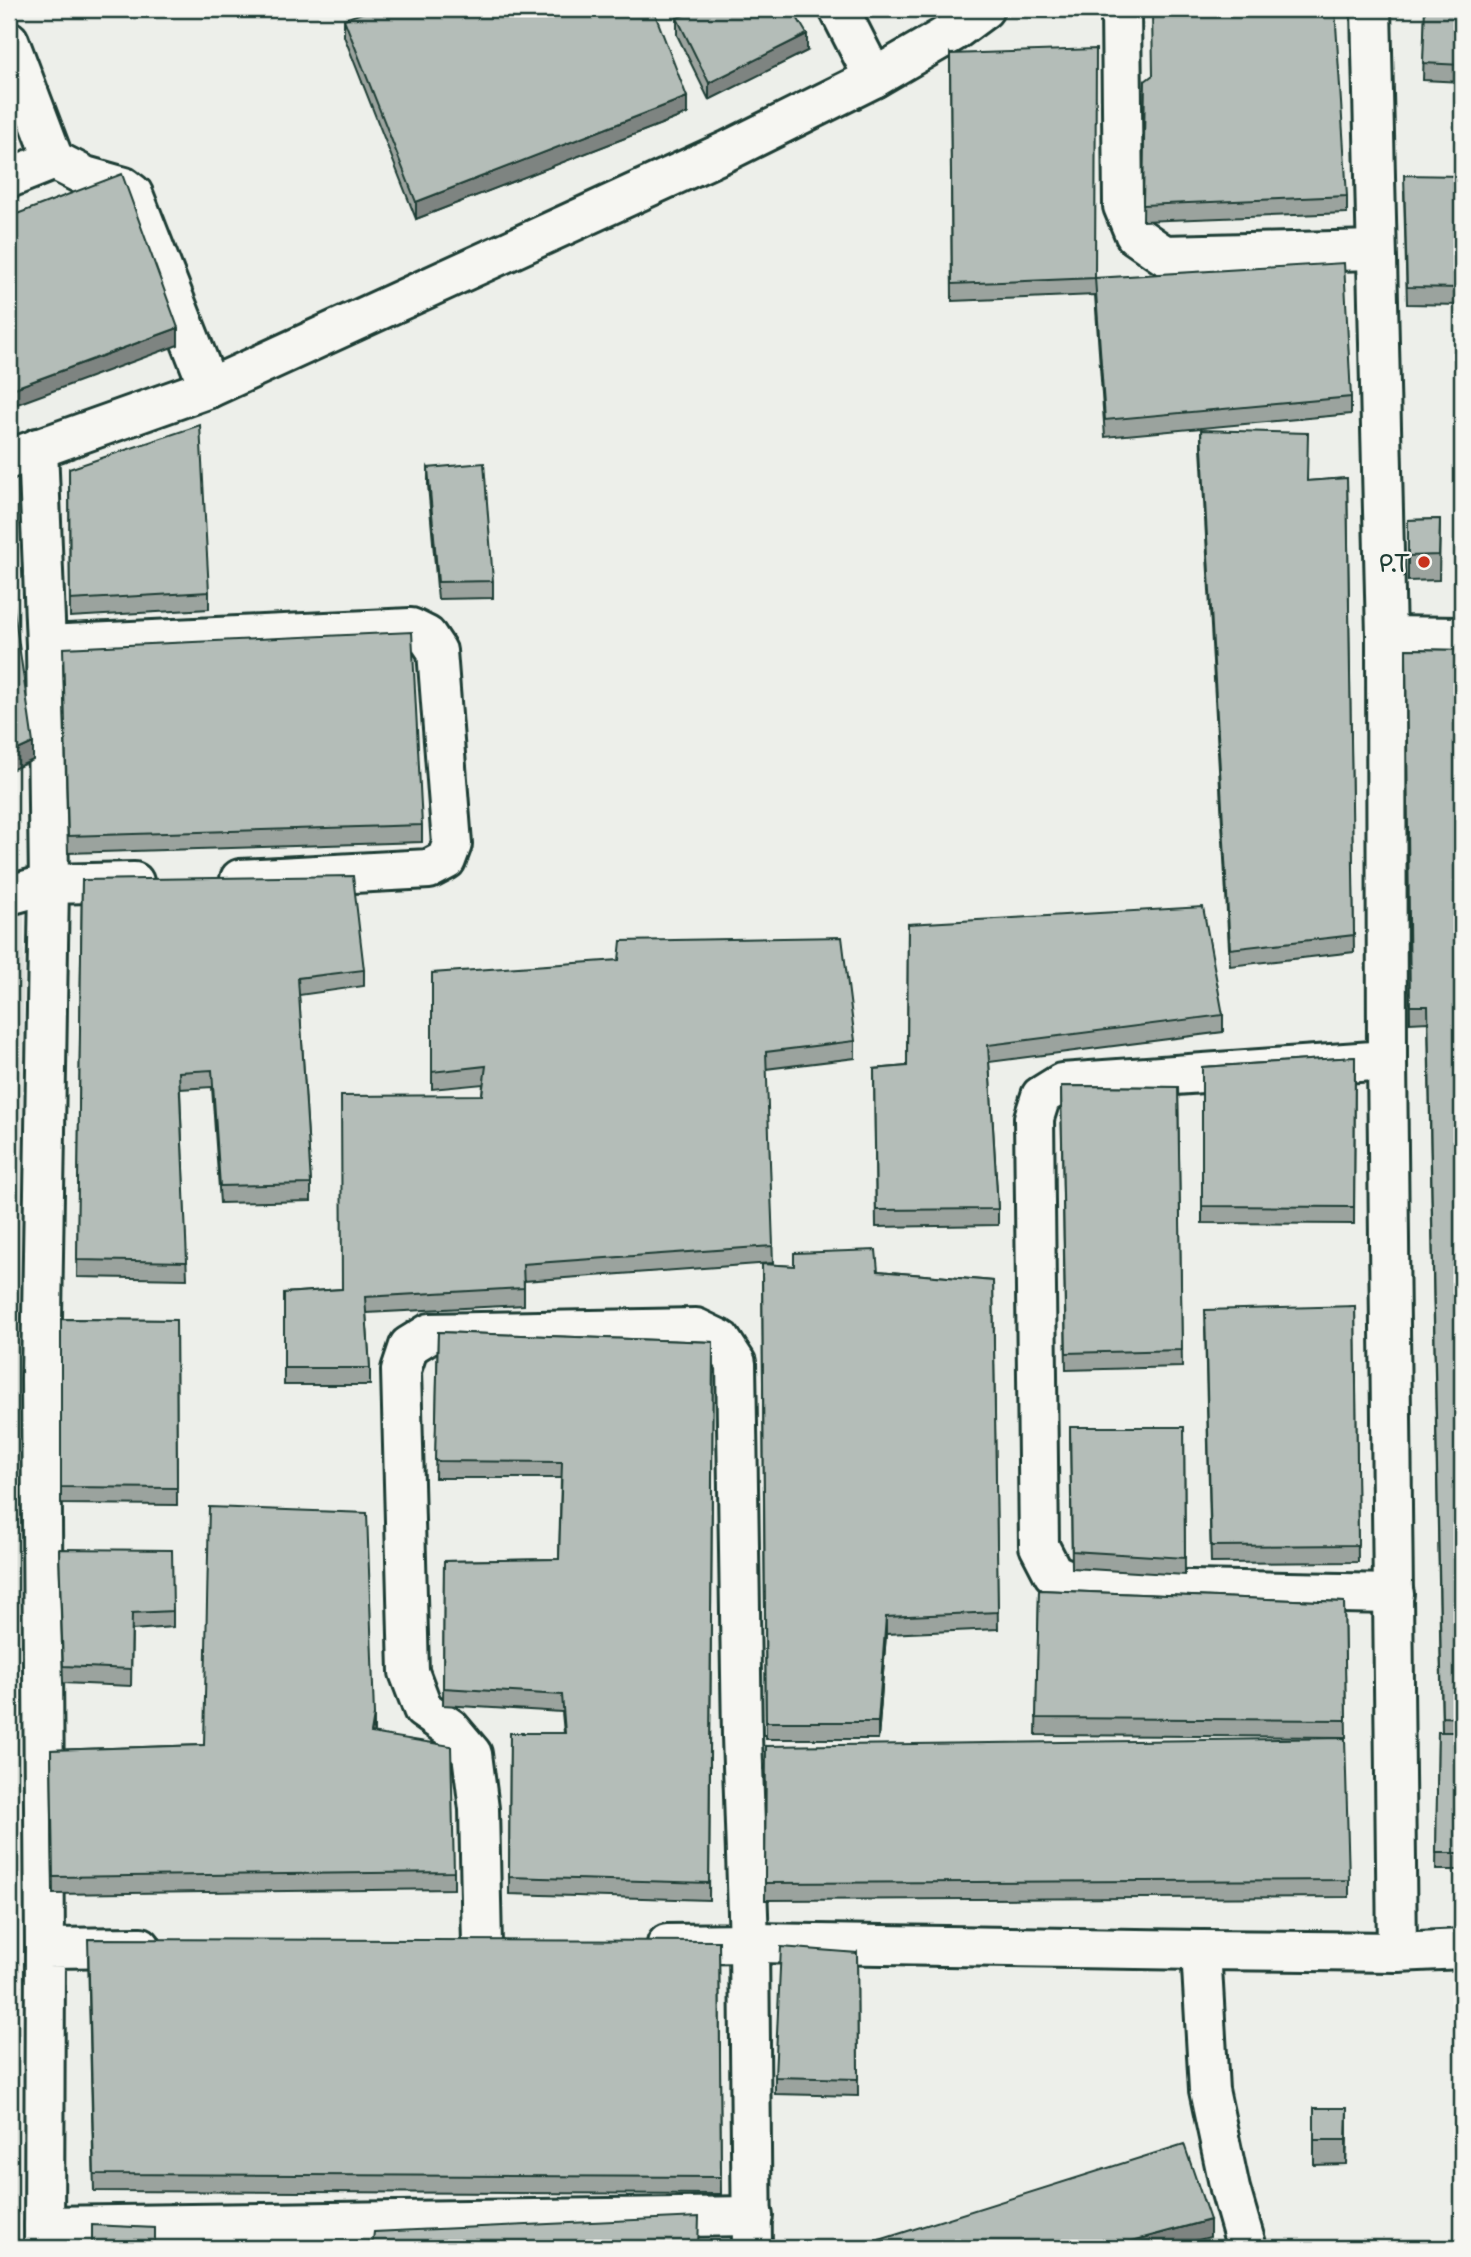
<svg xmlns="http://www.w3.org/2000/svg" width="1471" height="2257" font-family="'Shantell Sans',sans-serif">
<rect width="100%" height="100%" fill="#edefea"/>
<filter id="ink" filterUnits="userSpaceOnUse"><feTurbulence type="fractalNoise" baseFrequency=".0143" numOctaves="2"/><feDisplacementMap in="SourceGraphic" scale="14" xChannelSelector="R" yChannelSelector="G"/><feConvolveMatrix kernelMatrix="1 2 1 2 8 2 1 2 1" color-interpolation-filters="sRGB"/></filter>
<g filter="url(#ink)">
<polygon fill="#dce0db" points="24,912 16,2248 9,2248 9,919"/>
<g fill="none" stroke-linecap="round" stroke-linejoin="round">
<g stroke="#1f3d34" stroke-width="44">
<g id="minor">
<polyline points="839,9 874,78"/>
<polyline points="1121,9 1123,206 1135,235 1164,255 1376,250"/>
<polyline points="1371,9 1386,636 1387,1060 1397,1952"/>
<polyline points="9,41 54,160 85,176 124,187 133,194 209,388"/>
<polyline points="9,178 54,160"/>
<polyline points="38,448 46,645 49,884 41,1379 45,1948"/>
<polyline points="9,459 209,388 729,150 874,78 953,32 984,9"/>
<polyline points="1386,636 1462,637"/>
<polyline points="46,645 411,628 427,636 437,651 452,844 446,860 429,869 240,879"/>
<polyline points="9,895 49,884 134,882"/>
<polyline points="1387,1060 1062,1083 1041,1096 1034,1118 1039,1546 1053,1573 1088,1588 1394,1594"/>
<polyline points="482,1945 479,1809 472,1754 450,1728 423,1709 409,1672 401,1370 409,1346 430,1333 696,1328 721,1340 736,1363 742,1736 749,1943 667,1944"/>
<polyline points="44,2226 753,2216"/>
<polyline points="44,2248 45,1948 141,1947"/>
<polyline points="752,2248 749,1943 1201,1950"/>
<polyline points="1247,2248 1230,2189 1209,2090 1201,1950 1397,1952 1462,1949"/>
</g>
</g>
<use href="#minor" stroke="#f6f6f2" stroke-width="38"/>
</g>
<g fill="#9ba39e" stroke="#1f3d34" stroke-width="2">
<polygon points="1425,9 1462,9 1462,82 1423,80"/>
<polygon points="677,18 807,51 709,100 677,35"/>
<polygon points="344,19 687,114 416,219 344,36"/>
<polygon points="950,54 1095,278 1351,397 1351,414 1105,437 1095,295 952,301"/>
<polygon points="1145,81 1347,196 1347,213 1143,221"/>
<polygon points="1462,176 1462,305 1407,304 1404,192"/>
<polygon points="1457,338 1462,338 1462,580 1456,580"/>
<polygon points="1201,430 1307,481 1347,478 1354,952 1230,966 1201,447"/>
<polygon points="428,468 493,581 493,598 438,599 428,485"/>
<polygon points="69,469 209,592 209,609 70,617"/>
<polygon points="1440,519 1439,580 1408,581 1408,520"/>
<polygon points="1406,649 1462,650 1462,1870 1436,1870 1438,1732 1442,1732 1428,1022 1410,1023"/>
<polygon points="63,664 422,825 422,842 68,853"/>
<polygon points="82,880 364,970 364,986 299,995 311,1184 311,1201 220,1203 212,1087 180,1089 187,1279 77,1277"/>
<polygon points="908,924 1223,1015 1223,1032 989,1062 998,1209 998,1225 876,1227 874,1069 907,1066"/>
<polygon points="432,973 855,1041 855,1058 766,1069 773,1263 524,1281 524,1305 366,1313 370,1368 370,1385 284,1385 284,1293 342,1289 482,1095 483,1084 432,1089"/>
<polygon points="1355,1057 1354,1224 1202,1223 1202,1067"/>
<polygon points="1061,1086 1178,1087 1182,1367 1066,1370"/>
<polygon points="762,1264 878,1271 993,1281 998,1629 886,1634 878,1739 766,1739"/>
<polygon points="1355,1306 1358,1562 1211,1563 1205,1327"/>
<polygon points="61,1319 176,1320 177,1505 61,1504"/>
<polygon points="438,1332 713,1342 709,1900 509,1894 510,1733 564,1733 562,1712 443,1705 444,1561 559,1559 561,1478 435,1478"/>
<polygon points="1070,1427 1184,1427 1185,1575 1072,1568"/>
<polygon points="59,1549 173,1611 173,1627 132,1630 131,1686 63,1683"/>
<polygon points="1039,1590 1344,1602 1346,1737 1036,1735"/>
<polygon points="374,1734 454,1872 454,1889 53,1894 51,1750 204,1745"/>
<polygon points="766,1746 1349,1880 1349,1897 765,1900"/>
<polygon points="719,1941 721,2194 94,2191 88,1956"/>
<polygon points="857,1953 858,2096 775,2094 775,2077"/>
<polygon points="1314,2108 1347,2133 1346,2164 1314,2165"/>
</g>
<g fill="#7e8481" stroke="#1f3d34" stroke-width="2">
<polygon points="900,9 906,9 900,15"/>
<polygon points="807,34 807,51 709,100 709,83"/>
<polygon points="687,97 687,114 416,219 416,202"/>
<polygon points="178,328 178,345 9,407 9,390"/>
<polygon points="33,743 33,760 9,771 9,754"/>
<polygon points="886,1617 886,1634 878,1739 878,1722"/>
<polygon points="374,1715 374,1732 371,1750 371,1733"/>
<polygon points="1347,2108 1347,2133 1346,2164 1346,2140"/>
<polygon points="1210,2220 1210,2237 1169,2248 1106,2248"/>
</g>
<g fill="#b4bdb8" stroke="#1f3d34" stroke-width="2">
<polygon points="374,9 653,9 687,97 416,202 344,19"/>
<polygon points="698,9 792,9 807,34 709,83 677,18"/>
<polygon points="1152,9 1335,9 1347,196 1143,205 1145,81 1153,75"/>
<polygon points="1425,9 1462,9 1462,65 1423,63"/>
<polygon points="1096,49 1095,278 952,284 950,54"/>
<polygon points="122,174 178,328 9,390 9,217"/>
<polygon points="1404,175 1462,176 1462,288 1407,287"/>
<polygon points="1344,263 1351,397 1105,420 1095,278"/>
<polygon points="1457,338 1462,338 1462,564 1456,563"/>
<polygon points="200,425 209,592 70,600 69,469"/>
<polygon points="1201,430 1308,433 1307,481 1347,478 1354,935 1230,949"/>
<polygon points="484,463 493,581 438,582 428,468"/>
<polygon points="1440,519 1439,555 1408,556 1408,520"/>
<polygon points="9,575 33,743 9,754"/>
<polygon points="412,632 422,825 68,836 63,648"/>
<polygon points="1406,649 1462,650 1462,1718 1442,1717 1428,1006 1410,1006"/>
<polygon points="353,876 364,970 298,978 311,1184 220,1186 212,1070 179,1072 187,1262 77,1260 82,880"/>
<polygon points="1203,907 1223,1015 988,1045 998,1209 876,1210 874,1069 907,1066 908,924"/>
<polygon points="842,937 855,1041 766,1052 773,1246 523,1264 524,1288 365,1297 370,1368 284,1368 284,1293 342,1289 341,1096 482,1095 486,1066 432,1072 432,973 619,960 621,941"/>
<polygon points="1355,1057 1354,1207 1202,1206 1202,1067"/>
<polygon points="1061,1086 1178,1087 1182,1350 1066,1353"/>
<polygon points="876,1250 878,1271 993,1281 998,1612 886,1617 878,1722 766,1722 762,1264 794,1266 794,1253"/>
<polygon points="1355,1306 1358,1545 1211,1546 1205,1310"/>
<polygon points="61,1319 176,1320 177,1488 61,1487"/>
<polygon points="438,1332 713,1342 709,1883 509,1877 510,1733 565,1733 562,1695 443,1688 444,1561 559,1559 562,1462 435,1461"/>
<polygon points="1070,1427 1184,1427 1185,1558 1072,1551"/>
<polygon points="209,1507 367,1513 374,1715 371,1733 451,1746 454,1872 53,1877 51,1750 204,1745"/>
<polygon points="59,1549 172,1550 173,1611 132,1613 131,1669 63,1666"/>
<polygon points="1039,1590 1344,1602 1346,1720 1036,1718"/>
<polygon points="1438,1732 1462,1732 1462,1853 1436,1853"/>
<polygon points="1345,1738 1349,1880 765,1883 766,1746"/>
<polygon points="88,1939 719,1941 721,2177 94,2174"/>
<polygon points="781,1947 857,1953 858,2079 775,2077"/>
<polygon points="1314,2108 1347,2108 1346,2140 1314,2140"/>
<polygon points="1184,2144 1210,2220 1106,2248 854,2248"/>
<polygon points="699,2217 698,2248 372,2248 374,2232"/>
<polygon points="92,2225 155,2228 155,2248 92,2248"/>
</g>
</g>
<circle fill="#c8321e" stroke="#f6f6f2" stroke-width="2.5" cx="1424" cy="562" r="7"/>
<g text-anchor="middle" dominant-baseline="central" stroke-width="5" stroke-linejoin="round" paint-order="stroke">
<g font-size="26" fill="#1f3d34" stroke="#f6f6f2" text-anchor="end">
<text x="1410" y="562">P.T</text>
</g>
</g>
<rect width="1471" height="2257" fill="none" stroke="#f6f6f2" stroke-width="35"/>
<rect x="18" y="18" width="1436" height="2222" fill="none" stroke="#1f3d34" stroke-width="2.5" filter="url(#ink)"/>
</svg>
